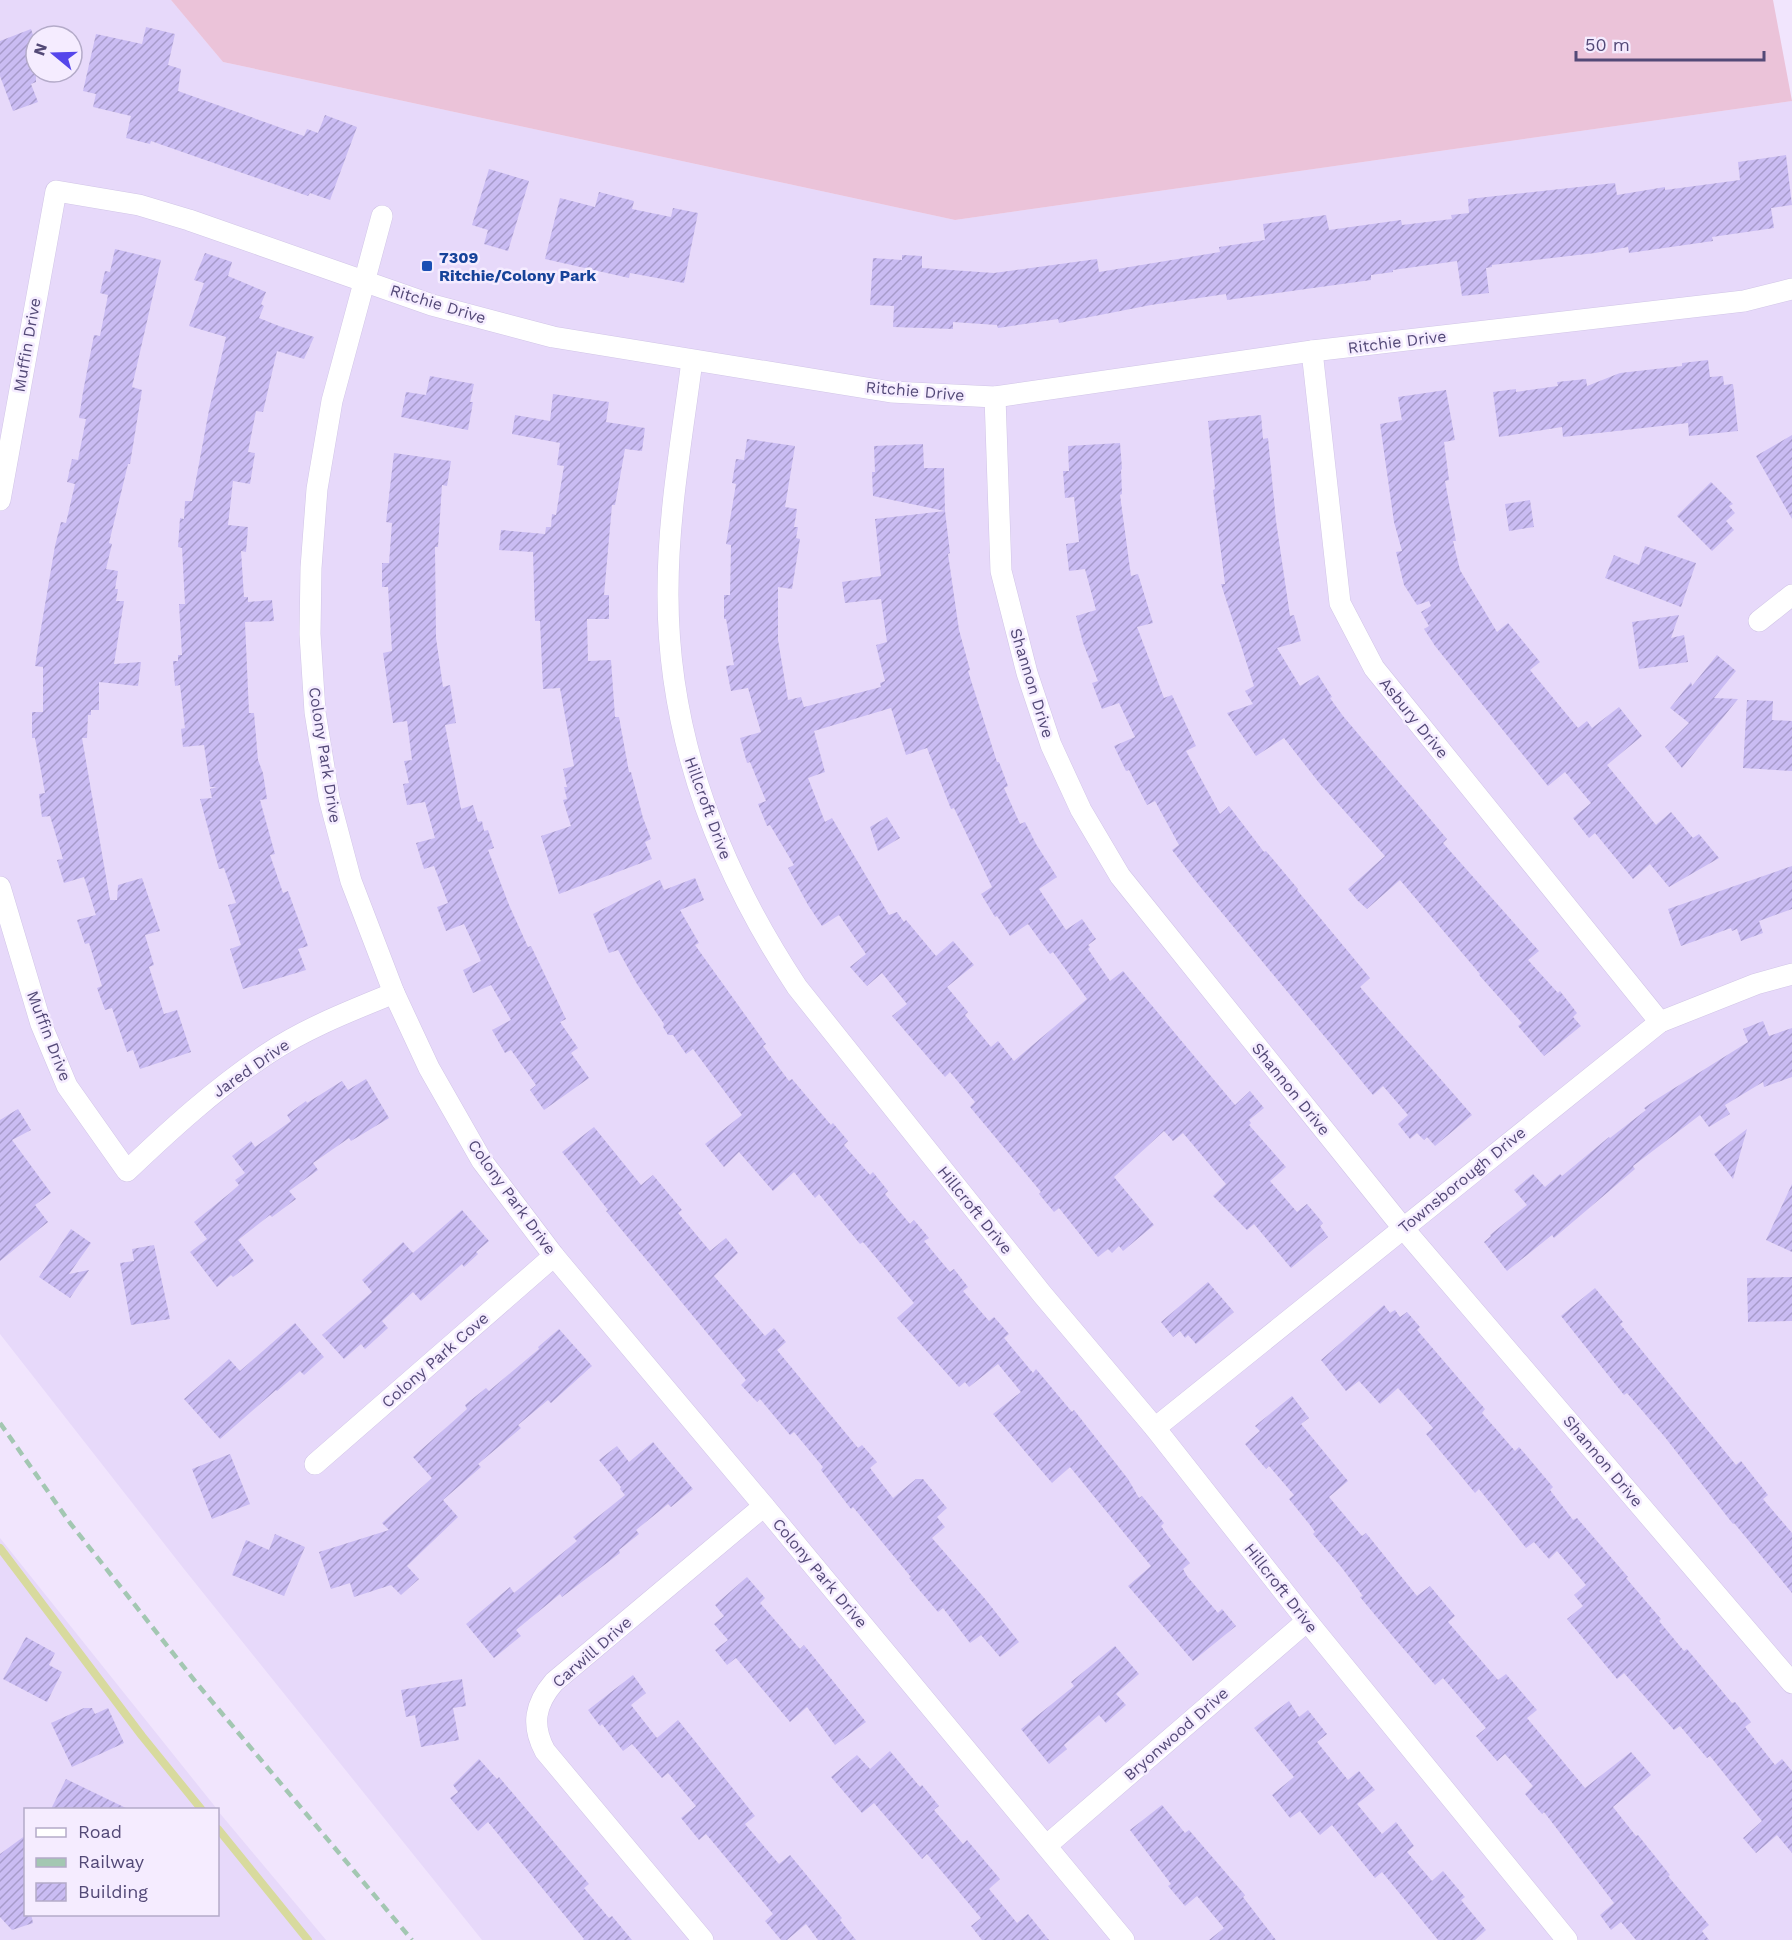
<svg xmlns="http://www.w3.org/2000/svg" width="1792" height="1940" font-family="'Work Sans',sans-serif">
<defs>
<pattern id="building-hatch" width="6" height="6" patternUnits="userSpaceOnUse" patternTransform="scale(1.5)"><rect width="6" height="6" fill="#cabcf3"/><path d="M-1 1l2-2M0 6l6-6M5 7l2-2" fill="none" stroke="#a79bca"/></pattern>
</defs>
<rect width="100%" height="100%" fill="#f1e5fd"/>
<g fill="#e7d9fa" fill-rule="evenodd">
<path d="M0 0H171L223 62 955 220 1792 101V1940H482L184 1569 0 1334ZM36 36H72V72H36Z"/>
<polygon points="0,1538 217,1809 26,1810 26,1914 218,1914 218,1811 326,1940 0,1940"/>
</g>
<polygon fill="#ebc3d9" points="171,0 1773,0 1792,101 955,220 223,62"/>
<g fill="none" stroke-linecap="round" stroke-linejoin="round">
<g stroke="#d8da9e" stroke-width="8">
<polyline points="0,1548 142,1736 202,1810"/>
<polyline points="218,1829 308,1940"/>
</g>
</g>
<g fill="url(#building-hatch)" fill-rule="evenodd">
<polygon points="146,27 175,34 168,65 181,69 178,91 304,136 307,129 318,133 325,115 357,127 330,200 310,193 308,196 151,141 150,144 126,138 131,116 93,107 96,94 83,91 96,34 142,44"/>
<polygon points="31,29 36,44 36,82 31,84 38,102 13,111 0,76 0,41"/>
<polygon points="1786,155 1792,205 1771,208 1774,228 1712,237 1713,241 1629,253 1628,247 1595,253 1492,265 1492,267 1486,268 1489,293 1462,296 1457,261 1393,270 1393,272 1371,275 1371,280 1227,300 1226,294 1151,305 1059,323 1058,319 998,328 997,325 953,322 953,329 893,327 894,306 870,305 873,258 902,260 902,255 922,256 922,268 994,273 1097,259 1099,272 1220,252 1219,247 1265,240 1263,224 1326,215 1329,230 1401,220 1402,225 1452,219 1451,215 1469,213 1468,199 1615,183 1617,195 1665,187 1665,190 1740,180 1738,162"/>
<polygon points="489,169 529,181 508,251 484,244 488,230 472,225"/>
<polygon points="599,192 634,201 632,209 671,217 673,208 698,213 684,283 630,273 629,278 545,259 560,198 595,207"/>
<polygon points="115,249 161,260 132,387 142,390 130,464 128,464 109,543 112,544 106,569 118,571 115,589 118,589 116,601 124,601 114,664 141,662 138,686 99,682 99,710 91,710 91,715 88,715 87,738 82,738 110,900 117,900 118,885 142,878 160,931 145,935 154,965 149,967 164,1014 177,1010 191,1052 140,1069 133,1050 127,1052 112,1008 105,1010 97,988 102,986 89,943 85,944 77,920 96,915 84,877 64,883 57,860 63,859 50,816 42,817 39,794 45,793 35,738 32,738 32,712 43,712 43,667 35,666 39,640 55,546 61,522 66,523 75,484 67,482 72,459 78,460 86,419 79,418 83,392 94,335 100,336 108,295 100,293 105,271 110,272"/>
<polygon points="205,253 232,262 228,276 266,292 261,304 264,306 259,318 279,326 314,337 304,359 277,351 263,412 256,411 248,452 255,453 250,484 233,481 228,525 248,527 246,552 241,551 244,597 248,597 248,602 272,600 274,621 245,622 249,713 254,713 258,760 263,773 267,799 260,800 275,854 270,855 283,893 288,891 308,946 298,949 306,970 243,989 230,949 241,945 228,905 236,903 224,868 219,869 200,799 212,798 210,789 217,787 210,787 204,745 183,747 181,729 185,728 180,685 175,686 173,661 178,661 178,655 182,655 179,604 185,604 182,548 178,547 180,518 184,519 185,501 192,501 209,410 226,337 189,326 204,283 194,280"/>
<polygon points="1708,360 1710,377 1723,376 1724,385 1733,384 1738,431 1689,436 1688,423 1563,437 1562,427 1499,437 1493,392 1516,389 1516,392 1558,386 1557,382 1586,379 1587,386 1620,373 1682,366 1682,363"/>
<polygon points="430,376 474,384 470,402 473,402 468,430 401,417 406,392 426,395"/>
<polygon points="1446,390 1455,440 1444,442 1449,480 1445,481 1456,541 1453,541 1460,570 1497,632 1508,623 1540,662 1530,670 1578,728 1587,721 1592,728 1619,707 1642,736 1607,765 1656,825 1671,812 1693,838 1699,834 1719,858 1669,887 1650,864 1633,879 1595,833 1589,838 1573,818 1591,803 1565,772 1548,786 1435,646 1424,629 1429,626 1421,612 1431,606 1429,601 1417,605 1404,585 1396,552 1402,551 1394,522 1380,424 1402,420 1398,397"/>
<polygon points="553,394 609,402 606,422 645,428 642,451 625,449 615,505 612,505 604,595 609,595 609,619 587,619 588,661 611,660 615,717 619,717 629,772 631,772 643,818 651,839 645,842 652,859 559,894 541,836 571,826 563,800 567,799 564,787 567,787 563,769 574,766 560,688 543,689 540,621 535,621 533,552 499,550 501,530 545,534 546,527 551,527 552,514 556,515 564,466 557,465 560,443 512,434 515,415 550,421"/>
<polygon points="1261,415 1263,439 1268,438 1276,521 1290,616 1294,615 1301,641 1277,648 1300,686 1318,675 1332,697 1330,698 1343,716 1447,839 1443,843 1539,951 1528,960 1558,993 1560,991 1577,1013 1573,1017 1581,1026 1544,1056 1518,1026 1522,1023 1479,975 1480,974 1400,880 1367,909 1357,900 1348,889 1385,856 1320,784 1284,738 1256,756 1227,713 1253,704 1245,691 1254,686 1221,584 1225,584 1213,490 1215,489 1208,421"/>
<polygon points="1792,435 1792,519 1756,456"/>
<path d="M747 439 795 446 785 507 797 509 794 527H798L796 538 800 539 792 589 778 587V640L788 700 801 697 804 707 881 687 880 683 885 681 876 645 887 642 881 599 845 603 842 582 881 576 875 519 945 511 950 553 948 554 959 630 970 670 968 671 997 762H999L1008 786 1004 788 1020 824 1025 822 1036 844 1057 877 1039 889 1066 930 1082 919 1096 939 1088 945 1090 947 1088 949 1110 981 1123 971 1235 1105 1250 1091 1264 1108 1249 1120 1251 1123 1249 1125 1286 1167 1270 1181 1297 1212 1307 1204 1323 1223 1320 1226 1328 1237 1291 1268 1254 1224 1247 1230 1213 1196 1226 1184 1183 1133 1173 1141 1164 1131 1114 1177 1154 1225 1123 1251 1119 1246 1112 1253 1108 1249 1098 1257 1059 1208 1054 1212 1039 1194 1041 1192 970 1107 975 1102 950 1072 945 1077 892 1016 907 1004 882 973 867 986 850 967 866 954 839 915 822 926 808 905 788 868 794 865 770 825 767 826 758 804 766 801 750 762 747 763 740 738 761 732 748 688 731 691 726 666 734 665 726 619H724V595H730L731 545 726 544 736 484 732 483 736 459 744 460ZM891 708 906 755 927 748 951 809 954 808 992 887 981 894 995 917 997 916 1010 936 1028 924 1050 954 1053 952 1087 999 1014 1061 998 1041 991 1047 965 1015 968 1012 947 987 974 965 953 941 936 956 906 920 904 922 897 912 889 915 832 818 825 822 808 778 825 772 814 731Z"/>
<polygon points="1120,443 1122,469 1121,470 1122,494 1120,495 1131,576 1138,574 1153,623 1137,627 1164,698 1172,695 1196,746 1186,751 1220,814 1229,806 1264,852 1266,851 1298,889 1297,890 1370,978 1360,987 1472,1115 1435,1146 1427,1137 1424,1140 1417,1133 1410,1139 1398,1124 1408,1115 1383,1086 1373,1095 1198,884 1172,850 1179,845 1155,801 1147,805 1129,770 1126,771 1114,746 1135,737 1119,703 1102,709 1092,683 1098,681 1083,643 1076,616 1096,610 1085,569 1069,571 1066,544 1079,542 1074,497 1065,498 1063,471 1069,471 1068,446"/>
<polygon points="923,444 924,468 944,468 945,511 873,496 872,472 875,472 874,446"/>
<polygon points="394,453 451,461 447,486 442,485 438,547 435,547 436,638 443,687 450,685 456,723 445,725 461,809 473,805 478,822 482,821 484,831 488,830 494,848 488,850 509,905 528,947 531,946 566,1019 560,1022 578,1048 571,1053 589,1078 544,1110 530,1090 536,1085 511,1050 505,1053 492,1030 511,1020 491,985 473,993 463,970 481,961 464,924 446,931 437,907 448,903 434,866 424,869 416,843 435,838 425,802 407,805 403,784 409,783 404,761 412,760 407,721 393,723 383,653 392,651 388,587 382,587 382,563 389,563 392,523 386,522"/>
<polygon points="1711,482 1733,504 1729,506 1735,513 1726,521 1734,530 1712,551 1677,516"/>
<polygon points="1530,500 1534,527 1509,531 1505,504"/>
<polygon points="1645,546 1696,563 1681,607 1605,578 1614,555 1639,565"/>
<polygon points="1679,615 1671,638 1684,635 1688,662 1639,669 1632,622"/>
<polygon points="1717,655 1736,671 1714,698 1738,699 1682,768 1665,747 1689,723 1670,708 1691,682 1692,686"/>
<polygon points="1747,700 1773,701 1772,720 1792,721 1792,771 1743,768"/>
<polygon points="887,817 900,838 878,851 870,827"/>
<polygon points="1792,866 1792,909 1759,921 1763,933 1741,941 1737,929 1732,931 1731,928 1681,946 1668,909"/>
<polygon points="695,878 704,900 680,910 699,943 695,945 766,1044 763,1046 789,1081 792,1079 831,1125 833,1123 848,1141 844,1145 870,1175 873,1172 888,1191 885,1194 910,1224 914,1220 929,1238 924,1241 950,1272 954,1269 968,1287 963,1291 989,1321 994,1317 1009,1334 1004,1338 1033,1373 1036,1369 1072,1412 1074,1410 1128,1479 1139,1498 1142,1496 1164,1523 1161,1526 1168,1536 1190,1563 1183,1569 1187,1576 1218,1613 1222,1609 1236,1626 1193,1661 1128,1586 1151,1566 1070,1467 1052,1483 993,1414 1021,1392 998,1364 969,1387 965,1382 959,1387 897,1318 914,1303 863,1242 860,1244 819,1194 815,1198 794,1172 773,1191 739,1152 724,1167 705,1144 742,1115 693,1049 686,1054 673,1035 668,1035 663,1027 664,1024 637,984 618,950 609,953 593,914 660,880 664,890"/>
<polygon points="1763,1021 1769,1036 1792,1028 1792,1077 1764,1087 1763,1082 1725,1105 1730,1114 1709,1127 1700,1115 1633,1166 1635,1169 1554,1238 1552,1235 1507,1271 1484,1242 1491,1236 1490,1235 1527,1205 1514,1190 1533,1174 1545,1187 1560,1174 1562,1176 1609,1137 1610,1138 1646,1110 1644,1108 1657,1099 1748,1042 1743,1029"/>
<polygon points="366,1079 389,1118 351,1141 349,1138 313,1163 318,1170 289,1191 296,1199 272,1217 270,1215 238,1240 254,1261 233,1277 231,1275 217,1287 190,1252 207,1239 194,1222 230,1193 239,1185 235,1180 245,1173 232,1156 251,1141 255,1147 291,1121 287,1115 306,1101 307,1103 342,1081 348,1090"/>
<polygon points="18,1109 31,1130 12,1140 51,1193 35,1205 48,1222 0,1261 0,1120"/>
<polygon points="594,1127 641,1185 653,1175 682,1210 678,1213 710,1251 726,1238 738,1253 714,1276 765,1336 774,1328 786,1342 777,1350 858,1448 862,1445 877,1462 870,1468 893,1498 916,1479 923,1479 947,1508 937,1517 945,1527 932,1538 986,1600 1019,1642 1000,1657 981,1635 970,1643 943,1608 938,1612 909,1578 911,1577 853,1507 851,1509 821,1470 823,1467 794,1432 790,1435 760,1399 757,1402 741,1385 746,1380 606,1211 608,1210 562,1152"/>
<polygon points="1747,1129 1733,1179 1714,1154"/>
<polygon points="1792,1184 1792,1252 1766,1240"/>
<polygon points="462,1210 489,1241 476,1252 478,1254 464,1267 462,1264 421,1301 413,1292 382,1321 388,1328 365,1349 361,1344 344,1359 322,1335 372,1292 362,1280 403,1242 413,1253"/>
<polygon points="71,1229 91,1243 69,1274 89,1270 70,1298 39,1277"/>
<polygon points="154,1245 170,1319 131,1325 120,1263 134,1261 132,1249"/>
<polygon points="1792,1277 1792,1321 1748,1322 1747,1278"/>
<polygon points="1208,1282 1234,1312 1196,1344 1188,1335 1185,1338 1180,1331 1173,1337 1161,1322"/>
<polygon points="1595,1288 1623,1322 1620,1324 1736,1465 1741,1461 1768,1495 1763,1499 1792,1533 1792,1593 1734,1523 1733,1524 1664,1436 1627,1393 1624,1395 1561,1316"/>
<polygon points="1384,1305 1390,1313 1395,1310 1400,1317 1407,1312 1420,1327 1417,1330 1485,1409 1482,1413 1515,1451 1519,1447 1526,1455 1553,1487 1550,1490 1573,1520 1577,1518 1628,1577 1626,1578 1661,1619 1659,1621 1684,1651 1687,1649 1732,1703 1735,1702 1751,1722 1745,1727 1775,1765 1782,1759 1792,1771 1792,1853 1777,1835 1756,1853 1743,1838 1762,1821 1710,1756 1707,1758 1680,1726 1674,1730 1624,1673 1617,1679 1567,1619 1583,1606 1574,1595 1586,1585 1557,1551 1549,1559 1534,1542 1526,1548 1479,1489 1475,1493 1426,1434 1433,1428 1398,1388 1380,1404 1359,1381 1346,1391 1321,1360"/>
<polygon points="295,1323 324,1357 304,1375 300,1371 277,1391 276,1390 220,1439 184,1399 229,1359 240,1371"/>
<polygon points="559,1329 592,1366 551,1403 548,1400 518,1425 521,1428 478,1464 481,1467 443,1500 458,1517 407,1566 419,1579 401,1595 391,1585 354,1597 350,1583 331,1589 319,1552 389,1530 382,1523 432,1478 413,1457 467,1409 465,1405 486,1388 489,1391 539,1349 538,1347"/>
<polygon points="1292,1396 1309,1418 1301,1424 1348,1481 1329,1497 1362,1536 1366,1533 1417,1596 1430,1586 1455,1616 1448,1622 1498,1680 1506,1674 1537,1710 1527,1718 1585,1788 1631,1752 1651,1775 1613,1807 1636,1836 1638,1835 1670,1875 1668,1876 1709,1925 1702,1931 1709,1940 1636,1940 1621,1922 1611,1930 1600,1915 1614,1903 1544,1812 1542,1814 1525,1794 1533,1786 1505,1754 1497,1761 1476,1736 1486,1728 1443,1678 1435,1685 1395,1639 1360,1597 1363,1596 1342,1568 1313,1534 1315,1532 1310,1525 1289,1499 1294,1495 1269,1466 1266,1469 1245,1444 1260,1431 1255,1426"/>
<polygon points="653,1442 693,1489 671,1507 668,1504 636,1530 639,1534 619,1550 620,1553 562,1597 560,1594 516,1630 521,1636 494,1658 466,1624 510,1587 514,1593 577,1541 573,1537 625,1495 620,1489 621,1487 599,1460 617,1446 629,1462"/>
<polygon points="230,1454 250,1504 212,1519 192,1469"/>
<polygon points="275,1534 305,1547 284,1596 232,1575 246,1540 269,1550"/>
<polygon points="747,1577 765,1598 760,1603 800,1649 804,1645 866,1722 835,1745 807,1707 790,1722 736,1658 727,1665 715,1650 728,1640 714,1624 724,1616 715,1605"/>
<polygon points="26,1637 55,1653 49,1665 62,1672 47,1702 3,1679"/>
<polygon points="1115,1646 1139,1674 1116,1694 1126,1705 1106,1723 1099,1715 1064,1745 1067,1749 1049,1764 1021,1729 1074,1686 1071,1682"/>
<polygon points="633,1675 646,1693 631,1705 657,1738 678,1720 755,1816 745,1824 779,1864 790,1855 842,1918 840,1920 856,1940 818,1940 806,1924 787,1940 781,1940 765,1921 773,1914 706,1834 699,1840 681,1818 696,1806 668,1773 662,1778 632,1744 623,1751 602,1724 600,1726 588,1710"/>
<polygon points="462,1679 466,1706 453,1708 459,1740 421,1747 415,1715 406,1717 401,1690"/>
<polygon points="1289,1701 1299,1717 1308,1710 1327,1734 1317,1742 1348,1780 1359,1771 1375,1790 1357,1804 1382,1834 1396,1822 1414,1846 1407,1852 1432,1881 1443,1871 1465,1897 1461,1900 1486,1930 1475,1940 1438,1940 1382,1872 1375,1878 1332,1825 1320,1835 1300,1811 1290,1818 1272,1795 1294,1777 1254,1728"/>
<polygon points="84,1708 92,1708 95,1714 108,1708 124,1743 72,1767 51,1723"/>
<polygon points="890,1751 920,1787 922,1785 939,1806 934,1810 963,1844 967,1840 1000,1879 989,1889 1017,1923 1028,1914 1049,1940 982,1940 971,1926 981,1918 927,1854 922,1859 874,1803 862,1813 831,1777 857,1755 870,1769"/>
<polygon points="479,1759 497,1779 499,1777 533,1817 589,1884 584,1888 609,1918 612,1916 632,1940 583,1940 584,1939 488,1822 478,1831 450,1798 458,1792 453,1785"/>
<polygon points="66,1779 128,1809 51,1809"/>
<polygon points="1162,1805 1185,1833 1189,1830 1245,1895 1243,1897 1276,1940 1209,1940 1224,1928 1197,1896 1185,1906 1168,1886 1171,1884 1130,1830"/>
<polygon points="26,1835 26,1914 31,1914 33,1923 12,1930 0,1917 0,1854"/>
</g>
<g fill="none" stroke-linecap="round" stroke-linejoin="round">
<g stroke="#d1c5e7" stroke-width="22">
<g id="minor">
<polyline points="382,216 332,401 317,489 311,568 310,634 315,712 329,798 351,881 394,993 429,1068 482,1161 554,1256 764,1506 1124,1940"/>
<polyline points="1312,351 1340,603 1374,668 1660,1022"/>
<path d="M692 361C682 437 668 515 668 591 667 735 719 869 797 987L1042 1294 1155 1428 1307 1621 1567 1940"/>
<polyline points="995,397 1001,571 1027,673 1051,745 1081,810 1120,876 1403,1228 1792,1683"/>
<polyline points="0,500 56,191 139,205 189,220 432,305 553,337 891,392 995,397 1312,351 1744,301 1792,289"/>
<polyline points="1759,621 1792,595"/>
<path d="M0 887 41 1024 67 1086 127 1171C171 1129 216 1088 267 1054 306 1028 350 1011 394 993"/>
<polyline points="1155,1428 1660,1022 1756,984 1792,974"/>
<polyline points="315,1464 554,1256"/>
<polyline points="1046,1846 1307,1621"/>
<path d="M703 1940 545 1751C531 1725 535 1704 554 1682L764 1506"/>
</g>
</g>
<use href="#minor" stroke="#fff" stroke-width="21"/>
<polyline stroke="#a3c7b2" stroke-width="4.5" stroke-dasharray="9 6" stroke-linecap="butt" points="0,1423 70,1523 199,1686 412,1940"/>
</g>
<rect fill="#1a4fb4" stroke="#f5ecff" stroke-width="2" x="421" y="260" width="12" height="12" rx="3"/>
<g text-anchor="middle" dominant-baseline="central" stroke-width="5" stroke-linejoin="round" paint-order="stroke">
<g font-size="16" font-weight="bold" fill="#164399" stroke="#f5ecff" text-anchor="start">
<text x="439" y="257">7309<tspan x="439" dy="18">Ritchie/Colony Park</tspan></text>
</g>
<g font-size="16" fill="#534977" stroke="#f5ecff">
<text transform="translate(438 304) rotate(17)">Ritchie Drive</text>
<text transform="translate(1397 342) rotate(-7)">Ritchie Drive</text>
<text transform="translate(27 345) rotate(-80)">Muffin Drive</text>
<text transform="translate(915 391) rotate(5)">Ritchie Drive</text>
<text transform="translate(1032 683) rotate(73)">Shannon Drive</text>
<text transform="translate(1414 718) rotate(51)">Asbury Drive</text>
<text transform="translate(325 755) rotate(81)">Colony Park Drive</text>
<text transform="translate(708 808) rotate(70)">Hillcroft Drive</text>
<text transform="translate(49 1036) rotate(69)">Muffin Drive</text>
<text transform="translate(251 1068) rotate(-35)">Jared Drive</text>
<text transform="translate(1291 1089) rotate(51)">Shannon Drive</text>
<text transform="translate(1462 1180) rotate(-39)">Townsborough Drive</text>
<text transform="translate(512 1197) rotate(54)">Colony Park Drive</text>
<text transform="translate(975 1210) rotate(51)">Hillcroft Drive</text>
<text transform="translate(435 1360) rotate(-41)">Colony Park Cove</text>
<text transform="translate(1603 1461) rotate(50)">Shannon Drive</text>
<text transform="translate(820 1573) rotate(50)">Colony Park Drive</text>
<text transform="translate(1281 1588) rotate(52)">Hillcroft Drive</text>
<text transform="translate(592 1652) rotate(-41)">Carwill Drive</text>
<text transform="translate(1176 1734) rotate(-41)">Bryonwood Drive</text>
</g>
</g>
<rect x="24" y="1808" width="195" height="108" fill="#f5ecff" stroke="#b4abc9" stroke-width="1.5"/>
<rect x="36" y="1828" width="30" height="9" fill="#ffffff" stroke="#b4abc9" stroke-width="1.5"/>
<text x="78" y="1838" font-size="18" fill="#534977">Road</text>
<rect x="36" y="1858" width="30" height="9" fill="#a3c7b2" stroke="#b4abc9" stroke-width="1.5"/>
<text x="78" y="1868" font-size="18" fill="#534977">Railway</text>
<rect x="36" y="1883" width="30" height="18" fill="url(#building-hatch)" stroke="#b4abc9" stroke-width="1.5"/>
<text x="78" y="1898" font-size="18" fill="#534977">Building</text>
<g transform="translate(54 54) rotate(289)"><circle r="28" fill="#f5ecff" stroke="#b4abc9" stroke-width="1.5"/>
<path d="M0-4.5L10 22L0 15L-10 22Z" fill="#5546eb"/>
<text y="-9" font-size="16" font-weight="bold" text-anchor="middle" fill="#534977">N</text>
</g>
<path d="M1576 51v9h188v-9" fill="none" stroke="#534977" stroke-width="3"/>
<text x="1585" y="51" font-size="18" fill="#534977" stroke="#f5ecff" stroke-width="4.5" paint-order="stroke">50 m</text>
</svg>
